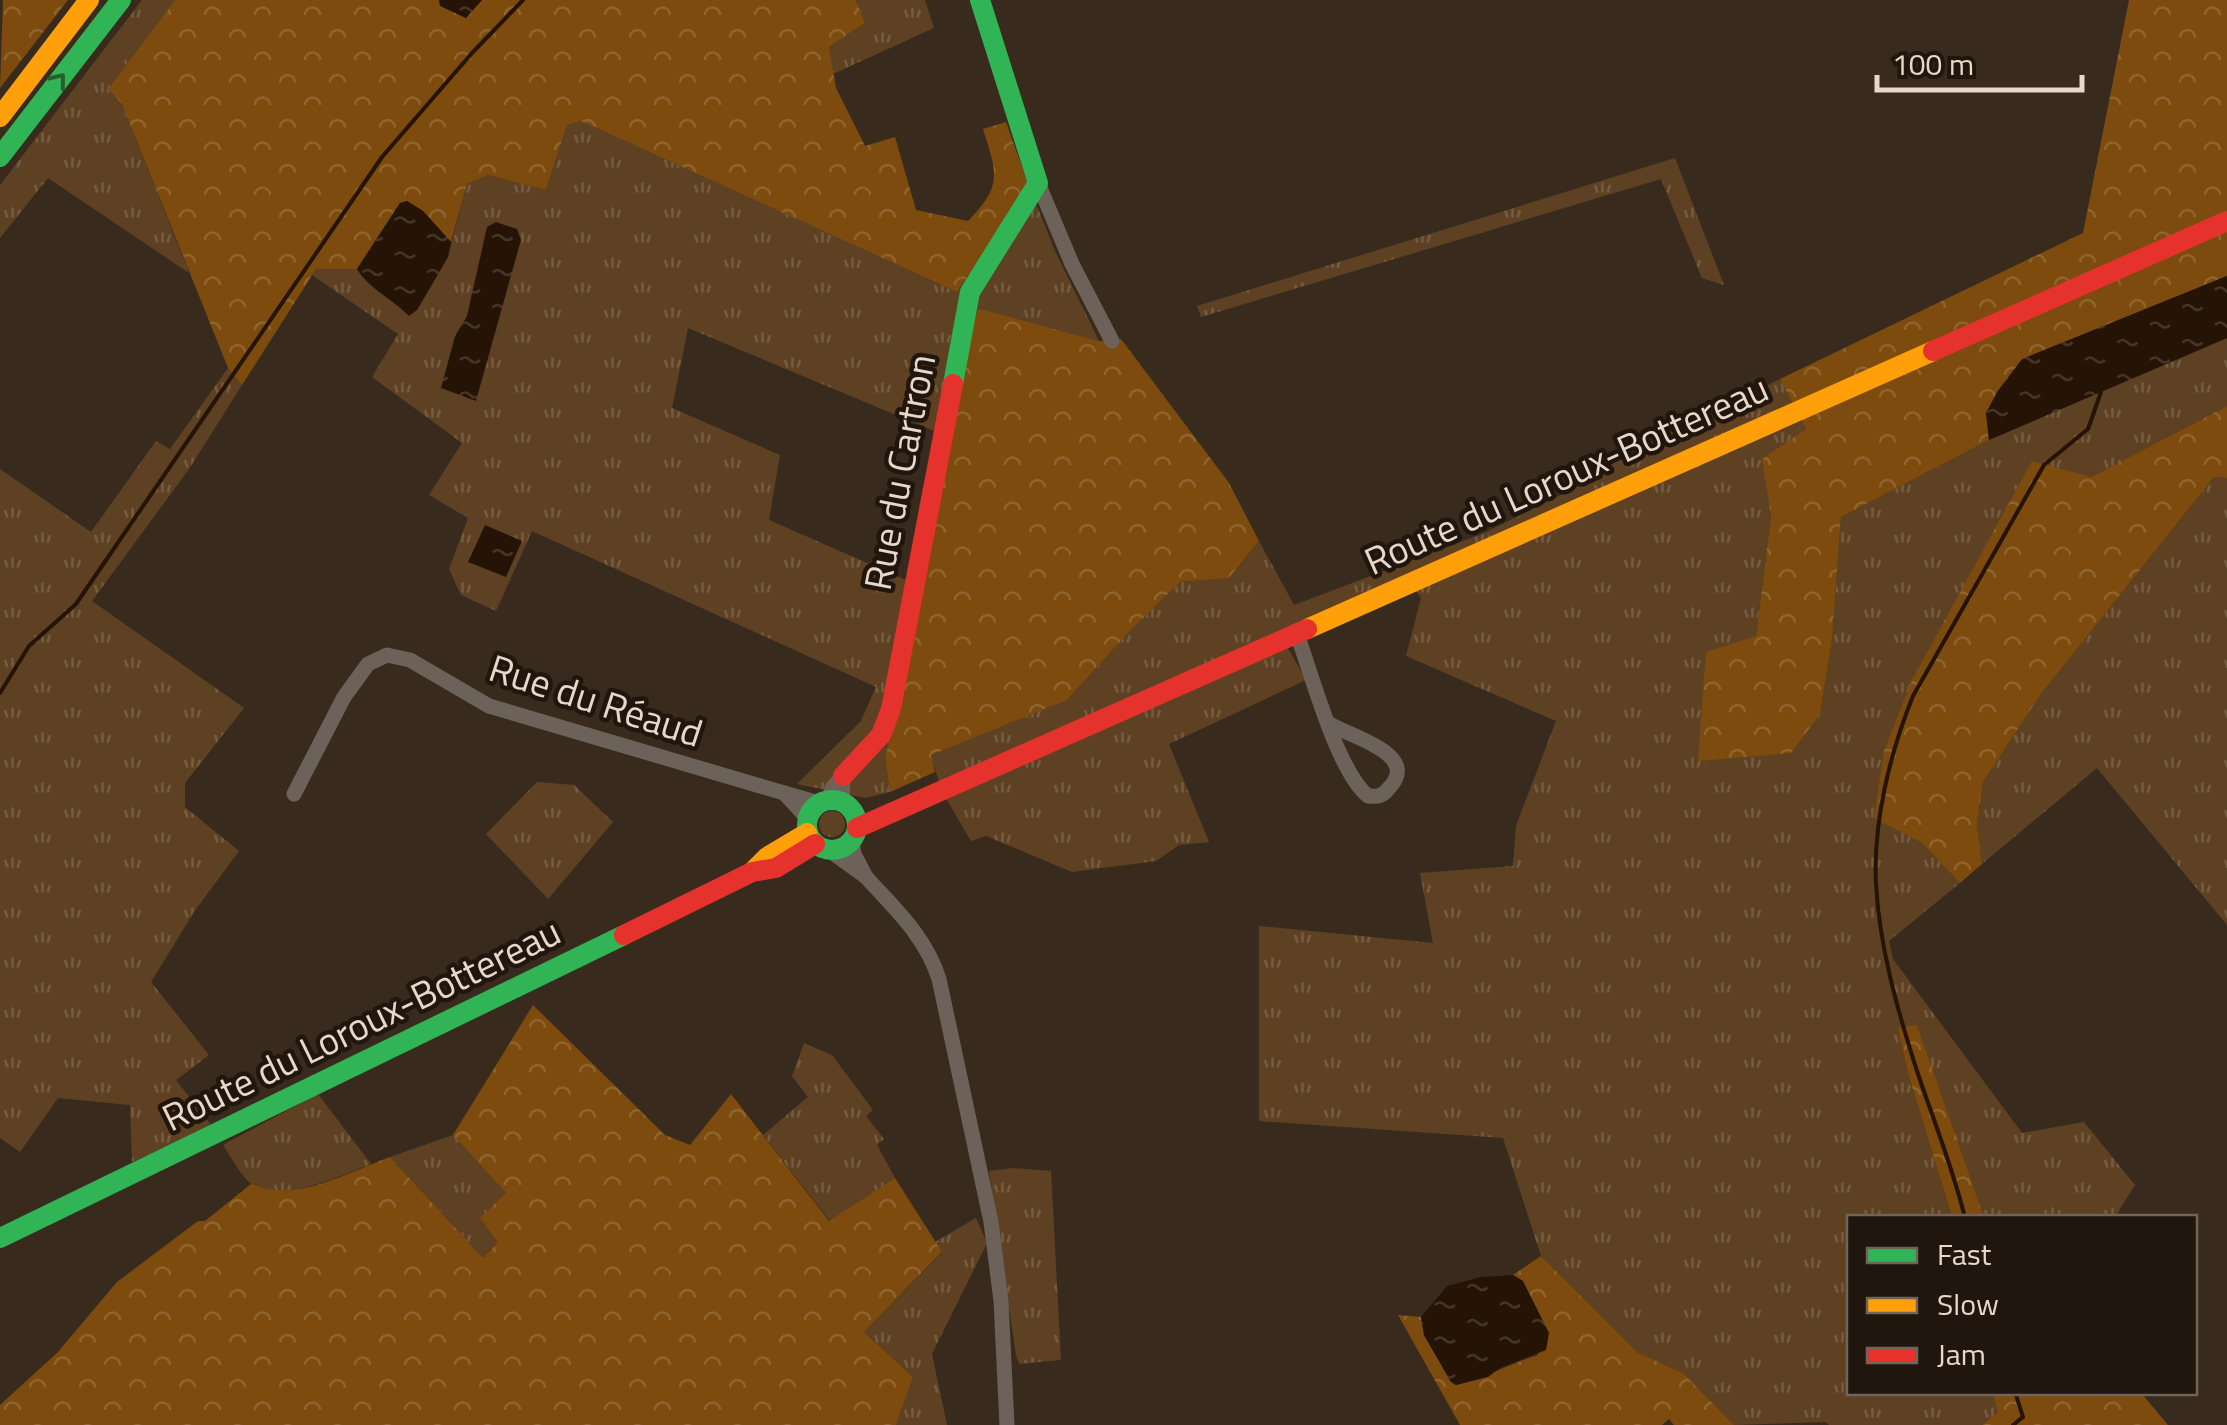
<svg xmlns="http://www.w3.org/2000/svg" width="2227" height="1425" font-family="'Titillium Web',sans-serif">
<defs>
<pattern id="grass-tufts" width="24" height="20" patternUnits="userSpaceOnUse" patternTransform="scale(2.5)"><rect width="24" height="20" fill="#5e4122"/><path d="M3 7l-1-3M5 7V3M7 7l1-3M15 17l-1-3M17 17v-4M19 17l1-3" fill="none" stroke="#755c41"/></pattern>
<pattern id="forest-crowns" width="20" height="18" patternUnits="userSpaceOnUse" patternTransform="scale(2.5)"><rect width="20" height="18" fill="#7c4b0d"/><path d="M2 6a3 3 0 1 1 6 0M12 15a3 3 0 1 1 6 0" fill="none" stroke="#8f642f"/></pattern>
<pattern id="water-ripples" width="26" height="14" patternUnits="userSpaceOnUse" patternTransform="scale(2.5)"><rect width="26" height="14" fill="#251405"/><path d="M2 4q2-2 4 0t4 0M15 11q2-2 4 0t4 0" fill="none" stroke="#453528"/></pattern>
</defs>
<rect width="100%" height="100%" fill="#382b1e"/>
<g fill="url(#grass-tufts)">
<polygon points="142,0 175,0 108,89 122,104 189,273 48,178 0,238 0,185"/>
<polygon points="856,0 925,0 934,28 833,74 829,47 865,23"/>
<polygon points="581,121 957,292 1029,186 1055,251 1099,341 981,309 949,437 688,328 672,408 780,455 769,520 922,587 903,693 885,757 890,792 865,798 797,784 861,721 876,687 532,531 496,611 461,595 449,569 468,518 429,495 462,443 372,377 398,334 312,275 316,269 357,269 373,287 409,315 417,310 448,257 467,184 488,175 546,190 567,125"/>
<polygon points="1675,158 1724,285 1702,278 1661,179 1201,317 1197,306"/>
<polygon points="2227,338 2227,406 2091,477 1874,817 1922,843 1960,883 1889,941 1893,959 2022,1133 2084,1122 2135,1185 2115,1217 1984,1217 1917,1026 1910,1080 1952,1217 1850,1218 1850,1392 1992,1393 1999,1412 1982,1425 1829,1425 1826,1422 1734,1425 1683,1373 1637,1352 1541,1256 1503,1138 1259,1121 1259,926 1433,943 1420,873 1513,866 1516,826 1556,721 1406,656 1421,598 1415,589 1285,643 1306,680 1169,744 1209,842 1179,845 1156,861 1072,872 986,836 971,841 944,795 930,755 1067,700 1131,630 1180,582 1229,578 1259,541 1294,605 1482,534 1599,476 1620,457 1780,379 1806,429 1763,459 1771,516 1756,636 1820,714 1832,640 1841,517 1989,440"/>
<polygon points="228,368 242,385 189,469 92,601 244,708 185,783 185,807 239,851 194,912 151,982 209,1055 176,1080 212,1126 132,1162 130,1105 58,1098 20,1152 0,1138 0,469 91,532 156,441 170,449"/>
<polygon points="2214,477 2227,478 2227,925 2097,768 1982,864 1977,824 1983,782 2041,694"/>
<polygon points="537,782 574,785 613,822 548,899 486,834"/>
<circle cx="832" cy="824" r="13"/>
<polygon points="804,1043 832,1055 873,1110 866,1116 884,1139 877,1145 895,1178 830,1221 763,1135 808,1097 792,1076"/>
<path d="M318 1094 371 1164C343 1175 276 1206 250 1183 240 1174 231 1157 223 1145Z"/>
<polygon points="453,1135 506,1193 498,1242 483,1258 390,1157"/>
<polygon points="1013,1168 1051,1171 1061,1360 1019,1364 1016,1355 989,1171"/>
<polygon points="976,1218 987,1243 932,1354 947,1425 896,1425 913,1377 864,1332 942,1253 935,1242"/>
</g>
<g fill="url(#forest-crowns)">
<polygon points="3,0 68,0 0,88"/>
<path d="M175 0H439L441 6 466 18 482 0H856L865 23 829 47 836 88 865 146 895 137 916 210 968 221C1003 185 997 174 983 129L1006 122 1029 186 957 292 581 121 567 125 546 190 488 175 467 184 451 242 423 211 407 201 400 203 357 269H316L242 385 228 368 122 104 108 89Z"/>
<polygon points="2129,0 2227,0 2227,276 2022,359 1986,413 1989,440 1841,517 1832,640 1820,714 1791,753 1698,761 1706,652 1756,636 1771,516 1762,459 1806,429 1780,379 2083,233"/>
<polygon points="981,309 1099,341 1121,339 1229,483 1259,541 1229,578 1180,582 1131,630 1067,700 931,755 935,772 890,792 885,757 903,693 973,318"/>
<polygon points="2227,406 2227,478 2214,477 2041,694 1983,782 1977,824 1982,864 1960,883 1922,843 1874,818 1884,751 1912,680 2032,461 2091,477"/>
<path d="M533 1005 665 1135 690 1145 731 1094 829 1221 895 1178 942 1252 864 1332 913 1377 896 1425H0V1405L57 1353 117 1282 198 1221H205L251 1184C295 1204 348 1172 390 1157L483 1258 498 1242 480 1218 506 1193 453 1135Z"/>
<polygon points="1917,1025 1984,1217 1952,1217 1910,1080 1898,1028"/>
<path d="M1541 1256 1637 1352 1683 1373 1734 1425H1674L1669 1419 1662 1425H1460L1398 1315 1421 1317 1424 1335 1451 1382 1456 1385C1485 1378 1509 1364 1538 1355L1523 1281 1513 1275Z"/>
<polygon points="1992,1392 2141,1393 2168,1425 1982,1425 1998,1412"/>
</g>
<g fill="url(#water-ripples)">
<polygon points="439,0 482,0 466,18 440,6"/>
<path d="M407 201 423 211 451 242 448 257 417 310 409 316C393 299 369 289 357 269L400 203Z"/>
<polygon points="496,222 517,229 521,240 476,401 441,388 455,336 467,316 487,227"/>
<polygon points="2227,276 2227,338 1989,440 1986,413 1997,392 2022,359"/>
<polygon points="485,525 522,541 506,577 468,562"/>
<polygon points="1513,1275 1523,1281 1549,1333 1546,1350 1500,1368 1488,1377 1456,1385 1451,1382 1424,1335 1421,1317 1447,1286 1481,1277"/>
</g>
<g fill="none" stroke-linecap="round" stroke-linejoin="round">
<g stroke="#251405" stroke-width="4">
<polyline points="0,693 29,646 76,604 382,157 472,53 523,0"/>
<path d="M1965 1218C1953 1168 1933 1119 1917 1071 1898 1012 1879 946 1876 883 1873 822 1890 753 1913 696L2044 465 2088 429 2101 392"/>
<polyline points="2013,1425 2023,1417 2015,1392"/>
</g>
<g stroke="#6d6259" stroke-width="15">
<polyline points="1038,183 1072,264 1112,341"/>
<path d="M1296 631C1311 672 1337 771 1368 796 1378 797 1383 796 1389 788 1422 754 1348 736 1330 724"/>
<polyline points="294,794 344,697 368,664 387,655 410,660 489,706 784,793"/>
<polyline points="829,800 832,788 843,776 842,802"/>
<polyline points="807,818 784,793 819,803"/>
<polyline points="830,851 866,877 854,854 852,841"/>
<path d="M866 877C895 909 926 937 939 979L991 1222 1001 1301 1007 1425"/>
</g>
<g stroke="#30b455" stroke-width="20">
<polyline points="0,157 121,0"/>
<polyline points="953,384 970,292 1038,183 980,0"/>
<circle cx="832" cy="825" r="25"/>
<polyline points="0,1238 624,935"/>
</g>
<g stroke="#ff9f0a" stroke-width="20">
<polyline points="0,117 89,0"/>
<polyline points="1307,629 1933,351"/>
<polyline points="753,871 767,857 807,833"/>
</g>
<g stroke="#e5322d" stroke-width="20">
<polyline points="1933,351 2227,221"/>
<polyline points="843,776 881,735 891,709 953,384"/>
<polyline points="857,828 1307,629"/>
<polyline points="624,935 752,872 776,868 815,844"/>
</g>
</g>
<defs><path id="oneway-chevron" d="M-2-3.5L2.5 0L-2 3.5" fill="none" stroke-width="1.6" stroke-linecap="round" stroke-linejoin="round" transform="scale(2.5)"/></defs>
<use stroke="#285d2d" href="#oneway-chevron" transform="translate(59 80) rotate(-52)"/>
<g text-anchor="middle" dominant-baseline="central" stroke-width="9" stroke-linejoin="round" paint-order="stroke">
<g font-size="38" fill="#e7d8cb" stroke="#21160d">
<text transform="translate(899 472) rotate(-79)">Rue du Cartron</text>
<text transform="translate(1566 474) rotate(-24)">Route du Loroux-Bottereau</text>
<text transform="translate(596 700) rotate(18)">Rue du Réaud</text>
<text transform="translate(361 1024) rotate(-26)">Route du Loroux-Bottereau</text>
</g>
</g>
<rect x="1847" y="1215" width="350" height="180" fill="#21160d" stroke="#706459" stroke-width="2.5"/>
<rect x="1867" y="1248" width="50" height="15" fill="#30b455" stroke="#706459" stroke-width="2.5"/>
<text x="1937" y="1265" font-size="30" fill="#e7d8cb">Fast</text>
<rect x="1867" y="1298" width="50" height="15" fill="#ff9f0a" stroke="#706459" stroke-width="2.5"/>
<text x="1937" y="1315" font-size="30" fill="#e7d8cb">Slow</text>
<rect x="1867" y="1348" width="50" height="15" fill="#e5322d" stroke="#706459" stroke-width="2.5"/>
<text x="1937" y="1365" font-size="30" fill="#e7d8cb">Jam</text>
<path d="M1877 75v15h205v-15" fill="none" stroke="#e7d8cb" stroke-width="5"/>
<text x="1892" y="75" font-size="30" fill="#e7d8cb" stroke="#21160d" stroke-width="8" paint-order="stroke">100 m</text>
</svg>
